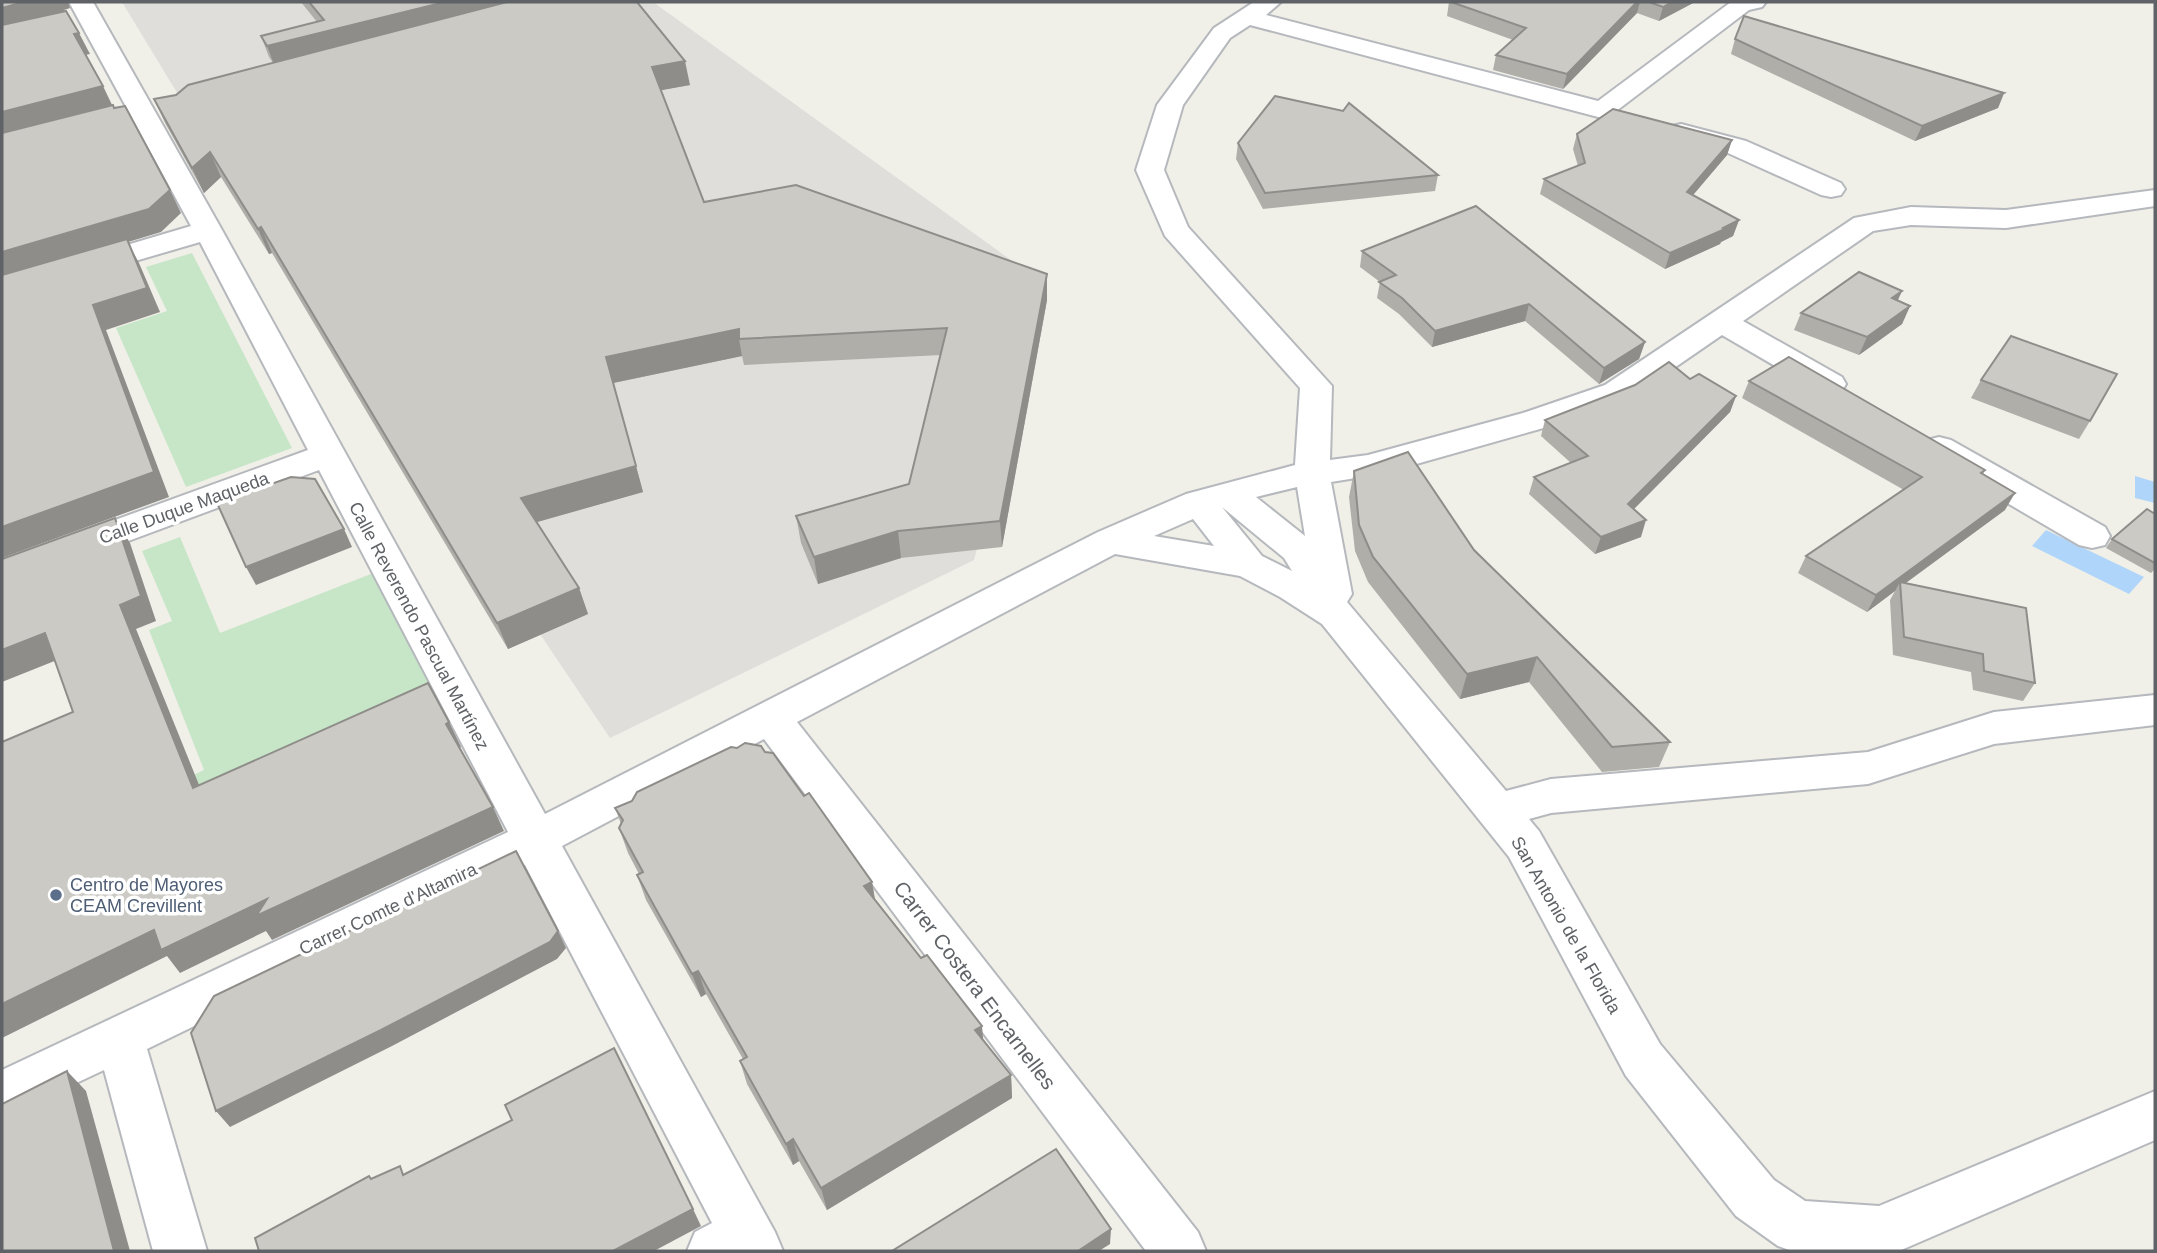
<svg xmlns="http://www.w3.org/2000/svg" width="2157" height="1253" font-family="Arial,sans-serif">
<rect width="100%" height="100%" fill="#f0efe8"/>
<polygon fill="#e0deda" points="122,2 653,2 1047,286 974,560 610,738 190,114"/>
<g fill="#c7e6c8">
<polygon points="192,253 292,448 186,487 116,328 167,311 146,267"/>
<polygon points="180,537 220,633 381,570 445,688 192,795 187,778 204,770 149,630 172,621 142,551"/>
</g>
<g fill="#afd6fa">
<polygon points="2135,476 2155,482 2155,503 2135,498"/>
<polygon points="2046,530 2144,577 2129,594 2032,546"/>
</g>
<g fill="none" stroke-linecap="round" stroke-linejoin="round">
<g stroke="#b5b8bc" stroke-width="4">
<g id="minor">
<path d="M69 2H93L222 230 545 814 1098 532 1186 494 1295 465 1300 388 1165 236 1136 170 1157 105 1214 28 1254 2H1281L1266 15 1598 101 1731 2H1766L1762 7 1749 10 1611 115 1602 118 1250 25 1230 38 1183 105 1164 170 1188 227 1332 386 1330 460 1368 455 1523 413 1605 385 1854 218 1911 207 2006 210 2155 190V206L2006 228 1911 225 1873 231 1743 321 1842 377 1846 384 1842 391 1830 394 1818 391 1722 335 1629 399 1547 427 1381 474 1331 482 1352 594 1347 602 1506 791 1551 779 1868 752 1994 712 2155 695V725L1994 744 1868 784 1551 813 1529 819 1539 831 1660 1044 1774 1180 1805 1201 1879 1206 2155 1091V1140L1899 1251H1792L1778 1246 1736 1216 1626 1076 1509 857 1322 624 1280 597 1240 576 1115 554 797 722 1198 1232 1206 1251H1146L764 739 562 846 775 1232 783 1251H687L695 1232 712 1223 525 865 147 1049 207 1251H153L104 1070 2 1118V1070L508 832 319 470 2 588V561L308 450 200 242 2 300V282L191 226ZM1297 487 1305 536 1256 497ZM1222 507 1284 558 1292 571 1262 556ZM1193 519 1214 546 1154 536Z"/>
<polygon points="1681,124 1746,141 1841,183 1845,189 1841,195 1831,197 1821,195 1728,153 1672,138 1668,132 1672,126"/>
<polygon points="1939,437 1951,440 2105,527 2110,536 2105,545 2092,548 2079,545 1927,456 1922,448 1927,440"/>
</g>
</g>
<use href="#minor" fill="#fff" fill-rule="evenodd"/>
</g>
<g fill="#afaea9">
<polygon points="301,2 637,2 690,85 661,90 704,202 1047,300 1002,547 901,558 818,584 801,543 796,516 909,484 941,355 744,365 742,356 613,383 643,492 537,522 579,588 588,614 508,649 272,253 269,254 221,177 204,193 165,123 154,99 176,95 273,63 269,57 261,36 317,22"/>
<polygon points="1449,2 1695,2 1659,21 1637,13 1563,89 1493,70 1496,55 1513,40 1447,16"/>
<polygon points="1735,39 2004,93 1998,108 1915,141 1731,54"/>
<polygon points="1577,134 1732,140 1727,155 1693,195 1739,220 1733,236 1721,242 1720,244 1665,269 1540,194 1544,179 1578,166 1573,149"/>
<polygon points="1238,143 1438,175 1435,191 1263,209 1236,159"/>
<polygon points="1476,206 1645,342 1639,359 1599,384 1525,321 1432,347 1399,314 1377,298 1380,282 1360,267 1362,251"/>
<polygon points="1897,301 1910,306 1902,324 1859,355 1794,330 1801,313"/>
<polygon points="1690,379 1736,396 1730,412 1634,509 1641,537 1595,554 1529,494 1534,477 1571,463 1541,436 1545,420"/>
<polygon points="1981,380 2090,421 2079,439 1971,398"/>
<polygon points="1749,381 1985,470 1983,474 2005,510 1906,583 2035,683 2023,701 1973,690 1971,672 1893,655 1890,600 1895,591 1867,612 1798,573 1806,556 1904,490 1742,398"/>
<polygon points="1354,471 1474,550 1670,742 1659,767 1602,772 1529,682 1460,699 1368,582 1355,551 1349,497"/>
<polygon points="2155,514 2155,569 2151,573 2106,548 2112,539"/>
<polygon points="765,752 804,796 872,882 875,900 1011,1075 1012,1098 827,1210 799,1161 793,1165 747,1084 740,1061 743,1059 706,994 701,997 646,900 637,875 639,874 628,853 619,828 621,824 615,808"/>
</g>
<g fill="#8f8d8a">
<polygon points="24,2 68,2 70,8 64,10 67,15 2,32 2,8"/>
<polygon points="445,2 528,2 275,67 267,46"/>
<polygon points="1637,2 1640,2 1637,13 1563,89 1567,74"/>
<polygon points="1672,2 1695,2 1659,21 1663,7"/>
<polygon points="79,33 90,54 85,55 74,34"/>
<polygon points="685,61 690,85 657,91 652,67"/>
<polygon points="103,86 114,109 2,138 2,112"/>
<polygon points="2004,93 1998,108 1915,141 1922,126"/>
<polygon points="1732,140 1727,155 1682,208 1687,192"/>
<polygon points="210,152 221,177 204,193 192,168"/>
<polygon points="170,190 181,213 161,232 128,242 139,263 160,312 106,330 169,497 2,558 2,252"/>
<polygon points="1739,220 1733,236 1721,242 1720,244 1665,269 1670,253"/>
<polygon points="261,227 272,253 269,254 258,229"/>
<polygon points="1047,274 1047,300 1002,547 1000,521"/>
<polygon points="1902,291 1894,309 1892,298"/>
<polygon points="1529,304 1525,321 1432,347 1435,331"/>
<polygon points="1910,306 1902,324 1859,355 1867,337"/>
<polygon points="739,329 739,339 742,356 613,383 606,357"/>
<polygon points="1645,342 1639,359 1599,384 1604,368"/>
<polygon points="1736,396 1730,412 1622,521 1628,504"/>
<polygon points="636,466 643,492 530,524 521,498"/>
<polygon points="2015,493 2005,510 1900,587 1900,582 1895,591 1867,612 1876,595"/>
<polygon points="115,518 130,543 156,621 136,629 210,812 193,788 120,605"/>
<polygon points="1646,520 1641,537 1595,554 1601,537"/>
<polygon points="344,529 352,547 256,585 246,567"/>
<polygon points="898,531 901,558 818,584 814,557"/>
<polygon points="579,588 588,614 508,649 497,623"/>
<polygon points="45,633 62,658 2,682 2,650"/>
<polygon points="1537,657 1529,682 1460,699 1467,674"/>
<polygon points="449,722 461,747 457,749 446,724"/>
<polygon points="493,807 504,831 272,940 266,931 180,973 167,956 2,1038 2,1004 154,930 267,899"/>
<polygon points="872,882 876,906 864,886"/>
<polygon points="558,931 566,948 557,959 392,1046 230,1127 216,1111"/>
<polygon points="698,971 706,994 701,997 692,974"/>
<polygon points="982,1026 984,1049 975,1030"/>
<polygon points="67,1071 86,1091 130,1251 114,1251"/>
<polygon points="1011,1075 1012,1098 827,1210 821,1188"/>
<polygon points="793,1139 799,1161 793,1165 786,1144"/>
<polygon points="693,1209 701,1226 654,1251 613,1251"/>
<polygon points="1111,1229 1110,1244 1099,1251 1078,1251"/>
</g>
<g fill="#cccac5" stroke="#8f8d8a" stroke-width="2">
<polygon points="2,2 24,2 2,8"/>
<polygon points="309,2 445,2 267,46 261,36 324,20"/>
<polygon points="507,2 637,2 685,61 652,67 704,202 796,185 1047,274 1000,521 898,531 814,557 796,516 909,484 947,328 739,339 739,329 606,357 636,466 521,498 579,588 497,623 261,227 258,229 210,152 192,168 154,99 176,95 188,85"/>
<polygon points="1451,2 1637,2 1567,74 1496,55 1526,28"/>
<polygon points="1649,2 1672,2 1663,7"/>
<polygon points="66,11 79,33 74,34 103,86 2,112 2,25"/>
<polygon points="1744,16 2004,93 1922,126 1735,39"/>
<polygon points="1275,96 1343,111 1349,103 1438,175 1265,193 1238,143"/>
<polygon points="113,105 114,108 125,106 170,190 149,209 2,252 2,133"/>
<polygon points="1613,109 1732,140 1687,192 1739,220 1723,228 1725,229 1670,253 1544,179 1585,163 1577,134"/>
<polygon points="1476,206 1645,342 1604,368 1529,304 1435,331 1402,298 1379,282 1396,275 1362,251"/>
<polygon points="127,239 147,288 93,305 154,472 2,527 2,275"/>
<polygon points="1859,272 1902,291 1892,298 1910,306 1867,337 1801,313"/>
<polygon points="2011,336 2117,374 2090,421 1981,380"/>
<polygon points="1789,357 1985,470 1981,473 2015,493 1876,595 1806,556 1922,477 1749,381"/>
<polygon points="1669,362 1690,379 1699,374 1736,396 1628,504 1646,520 1601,537 1534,477 1588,456 1545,420 1635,385"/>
<polygon points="1408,452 1474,550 1670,742 1612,747 1537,657 1467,674 1373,557 1359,525 1354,471"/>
<polygon points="291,477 315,479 344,529 246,567 217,503"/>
<polygon points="2147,509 2155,514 2155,563 2112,539"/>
<polygon points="115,518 141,596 120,605 193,788 428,683 449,722 446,724 493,807 256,916 267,899 161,950 154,930 2,1004 2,742 73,712 45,633 2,650 2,559"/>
<polygon points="1900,582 2026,608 2035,683 1984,671 1983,654 1904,637"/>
<polygon points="745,743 761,746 765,752 773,753 804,796 809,793 872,882 864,886 921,958 927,955 982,1026 975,1030 1011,1075 821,1188 793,1139 786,1144 740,1061 747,1057 698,971 692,974 637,875 643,872 619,828 623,820 615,808 632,801 637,792 731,747 737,748"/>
<polygon points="516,851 558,931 550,942 381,1030 216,1111 191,1033 214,996"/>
<polygon points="614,1048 693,1209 613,1251 259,1251 255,1238 369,1176 371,1179 400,1166 403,1175 512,1120 505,1105"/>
<polygon points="67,1071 114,1251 2,1251 2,1104"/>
<polygon points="1056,1149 1111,1229 1078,1251 892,1251"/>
</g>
<circle fill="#5c6f8a" stroke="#fff" stroke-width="2.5" cx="56" cy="895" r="7"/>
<g text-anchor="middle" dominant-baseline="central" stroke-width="7" stroke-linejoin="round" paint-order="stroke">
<g font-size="18" fill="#5f6367" stroke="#fff">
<text transform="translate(184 508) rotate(-20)">Calle Duque Maqueda</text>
<text transform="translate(419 626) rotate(62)">Calle Reverendo Pascual Martínez</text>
<text transform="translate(388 909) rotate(-25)">Carrer Comte d'Altamira</text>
<text transform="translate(1566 925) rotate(60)">San Antonio de la Florida</text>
</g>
<g font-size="18" fill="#4e5e75" stroke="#fff" text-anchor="start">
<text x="70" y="885">Centro de Mayores<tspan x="70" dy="21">CEAM Crevillent</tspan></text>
</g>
<g font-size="21" fill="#5f6367" stroke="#fff">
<text transform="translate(975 985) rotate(53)">Carrer Costera Encarnelles</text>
</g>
</g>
<rect width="2157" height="1253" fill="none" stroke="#5f6367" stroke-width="7"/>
</svg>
